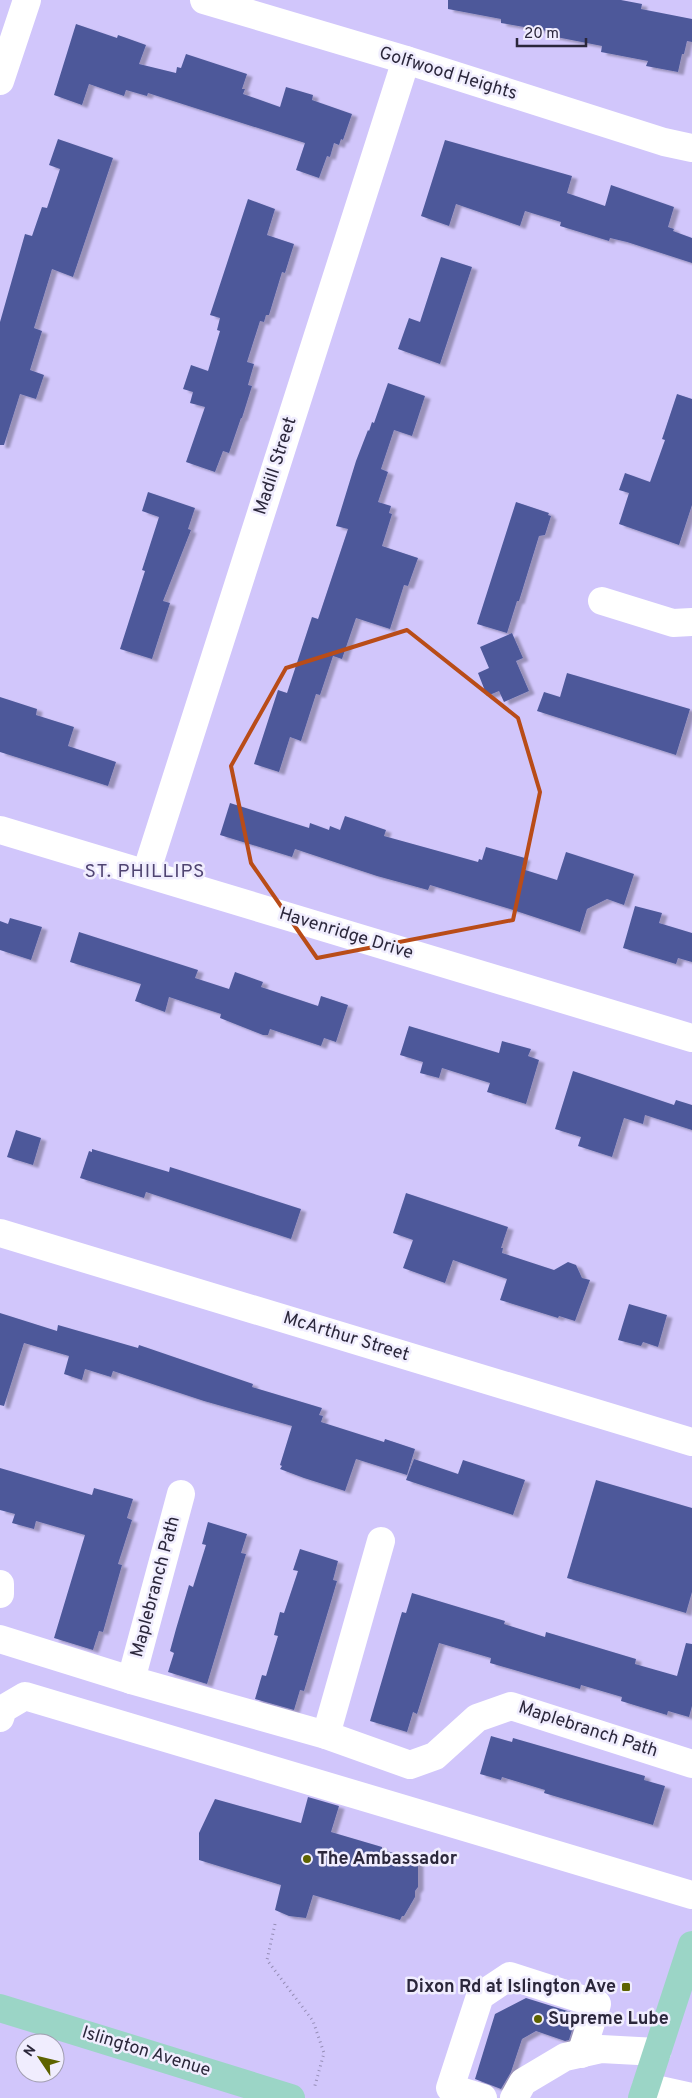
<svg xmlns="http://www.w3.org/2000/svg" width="692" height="2098" font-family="Overpass,sans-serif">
<defs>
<filter id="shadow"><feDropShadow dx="5.5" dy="3" stdDeviation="1" flood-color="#0004"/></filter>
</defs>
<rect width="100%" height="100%" fill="#d1c6fb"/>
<g fill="#4d599a" filter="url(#shadow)">
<polygon points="448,0 621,0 642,4 641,9 692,19 692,42 687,41 684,54 682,54 678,72 646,66 648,61 601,52 602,46 546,35 547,31 501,23 501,19 448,9"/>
<polygon points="76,24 117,38 118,35 146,45 139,64 176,73 177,67 181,68 186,54 247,74 242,89 245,89 243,94 280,107 286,87 313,95 312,100 352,114 343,140 341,139 339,145 334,143 330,157 327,156 319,178 296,170 305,143 148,93 147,96 126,90 124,96 89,84 82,105 54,95"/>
<polygon points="58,139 113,158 73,277 52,269 34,328 42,331 30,370 44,375 36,399 20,394 4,445 0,445 0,322 25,234 32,236 42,207 47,208 60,169 49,165"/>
<polygon points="445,140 572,176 567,193 605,206 611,185 674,207 668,227 674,229 673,231 692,238 692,263 627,242 610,238 609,241 560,226 561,222 525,211 520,226 456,204 449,226 421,216"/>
<polygon points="248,199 275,209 267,235 294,244 285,273 282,272 269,315 266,315 264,322 260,321 247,362 254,364 248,385 252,386 242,418 241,418 229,453 223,451 215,472 186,462 205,407 190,403 193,392 183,389 191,365 208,371 220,331 217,330 220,318 210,315"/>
<polygon points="441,257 472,267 440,364 398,349 409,318 420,322"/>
<polygon points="388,383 425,396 412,436 394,430 381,469 388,472 378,502 391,506 389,513 392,514 382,546 418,558 408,586 404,585 390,629 356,618 342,659 333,656 320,695 316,694 301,741 290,737 279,772 254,764 278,690 287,693 312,617 318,619 348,529 336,526 356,461 368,430 369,431 372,422 374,423"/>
<polygon points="677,394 692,399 692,505 679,545 619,524 629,493 619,490 625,473 650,482 665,440 662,439"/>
<polygon points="148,492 195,508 188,529 191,530 163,601 170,603 152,659 120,649 145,571 142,570 159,517 142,511"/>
<polygon points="516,502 549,513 548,515 551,516 545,535 539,536 519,601 517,601 507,633 477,624"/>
<polygon points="512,633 523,658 516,661 529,691 504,702 499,691 487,696 478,673 489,668 480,647"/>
<polygon points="567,673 690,709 676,755 537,711 544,692 560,697"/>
<polygon points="0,697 37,709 36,715 74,727 68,746 116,762 108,786 0,752"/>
<polygon points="230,803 309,828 310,823 329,830 330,826 340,830 345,816 386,830 384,836 478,862 479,859 482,860 486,847 525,858 522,869 557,880 566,852 634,874 624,905 607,899 587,909 580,932 510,909 430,885 428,890 377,876 295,849 292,857 220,835"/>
<polygon points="635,906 662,913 659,923 692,933 692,962 678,958 676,964 623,948"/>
<polygon points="10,918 42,927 31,960 0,950 0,921 8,924"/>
<polygon points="79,932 198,970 195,978 229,989 235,972 263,982 261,987 318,1006 321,996 348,1005 336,1042 324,1038 321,1046 270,1029 268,1035 263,1035 220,1018 221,1014 169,997 165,1012 135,1001 141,984 70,962"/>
<polygon points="409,1026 499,1053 502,1041 531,1049 528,1056 539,1060 526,1104 487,1092 490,1083 442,1068 439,1078 420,1073 423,1062 400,1055"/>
<polygon points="573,1071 674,1105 676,1100 692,1105 692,1130 645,1115 643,1124 624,1118 612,1157 578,1146 581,1137 555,1129"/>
<polygon points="16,1130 41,1138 33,1165 7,1157"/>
<polygon points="92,1149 169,1172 170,1167 301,1209 291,1239 146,1192 144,1198 80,1178 89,1151 92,1152"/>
<polygon points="406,1193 508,1227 501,1248 503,1248 502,1253 554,1270 568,1262 576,1265 582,1278 590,1280 575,1321 559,1316 558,1318 500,1300 507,1279 453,1260 445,1283 403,1268 413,1240 393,1233"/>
<polygon points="629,1304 667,1315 658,1347 643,1342 641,1346 618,1340"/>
<polygon points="0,1313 57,1331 58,1325 138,1348 139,1345 253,1384 252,1387 322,1408 319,1415 323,1416 321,1422 384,1442 385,1439 415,1449 407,1475 356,1459 345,1491 304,1478 280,1469 282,1466 280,1465 292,1426 204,1401 113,1371 111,1377 85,1369 82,1380 64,1374 69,1356 24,1343 4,1406 0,1405"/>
<polygon points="414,1459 458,1474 463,1460 525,1480 513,1515 406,1480"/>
<polygon points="0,1468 92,1495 94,1488 133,1499 127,1518 132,1520 118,1564 122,1565 103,1632 99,1631 93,1650 54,1638 85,1535 36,1521 34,1529 12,1523 15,1514 0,1510"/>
<polygon points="596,1480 692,1508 692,1592 686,1613 567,1578"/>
<polygon points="208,1522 247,1534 241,1553 246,1554 207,1684 168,1672 174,1653 170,1651 176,1629 189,1585 193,1587 206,1545 202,1544"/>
<polygon points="300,1549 338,1561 333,1580 337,1581 330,1605 304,1691 300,1690 294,1710 255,1699 262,1675 266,1676 278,1636 274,1635 280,1612 284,1613 298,1571 293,1570"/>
<polygon points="412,1593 505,1621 504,1624 545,1637 546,1632 636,1659 635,1664 677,1676 686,1643 692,1644 692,1706 689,1717 668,1711 667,1715 621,1701 622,1697 605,1692 581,1685 580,1689 490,1663 491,1658 439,1643 417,1714 413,1712 407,1732 370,1721 402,1612 406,1613"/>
<polygon points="491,1736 512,1742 513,1738 624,1770 645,1776 644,1780 665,1786 653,1825 544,1793 545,1790 502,1777 501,1780 480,1774"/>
<polygon points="308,1797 339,1806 331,1832 382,1847 382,1850 418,1859 418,1887 415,1891 415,1897 404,1916 402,1916 400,1920 313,1895 306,1918 289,1916 275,1910 281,1885 199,1860 199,1833 215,1799 301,1823"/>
<polygon points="526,1998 577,2014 569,2040 565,2041 536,2031 522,2039 511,2072 501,2089 475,2079 495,2014"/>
</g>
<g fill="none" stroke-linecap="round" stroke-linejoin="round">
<polyline stroke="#968eb7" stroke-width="3" stroke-dasharray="1 4" stroke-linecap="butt" points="275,1924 267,1960 313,2021 324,2053 314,2089"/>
<g stroke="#fff" stroke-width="28">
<polyline points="204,0 406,60 664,142 692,148"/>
<polyline points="0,81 27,0"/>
<polyline points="602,601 673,623 692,622"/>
<polyline points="0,830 692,1038"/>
<polyline points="146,873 406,60"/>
<polyline points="0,1233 692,1442"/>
<polyline points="0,1584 0,1594"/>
<polyline points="0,1639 131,1680 326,1735 410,1765 435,1756 477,1718 511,1706 692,1764"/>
<polyline points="131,1680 181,1494"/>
<polyline points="0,1718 3,1709 25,1696 692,1895"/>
<polyline points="326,1735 381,1541"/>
<polyline points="646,2087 692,2097"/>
<polyline points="483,2098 450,2088 480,1996 510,1976 597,2004 581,2054"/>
<polyline points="514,2098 523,2082 565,2057 601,2049 657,2052"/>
</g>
<g stroke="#9bd5c6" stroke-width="28">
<polyline points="0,2008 291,2098"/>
<polyline points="642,2098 692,1945"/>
</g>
</g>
<path fill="none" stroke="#b94c18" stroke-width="4" stroke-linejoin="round" d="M407 630 518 718 540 792 513 920 317 958 251 863 231 766 286 668Z"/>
<g fill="#5d6300" stroke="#f0edfe" stroke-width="2">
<circle cx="307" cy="1859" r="5"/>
<rect x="621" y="1982" width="10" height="10" rx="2.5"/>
<circle cx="538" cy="2019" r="5"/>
</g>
<g text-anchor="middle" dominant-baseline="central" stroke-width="5" stroke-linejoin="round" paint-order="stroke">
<g font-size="18" fill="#2b273b" stroke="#f0edfe">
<text transform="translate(448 74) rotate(17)">Golfwood Heights</text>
<text transform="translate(276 466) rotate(-72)">Madill Street</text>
<text transform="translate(346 934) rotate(17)">Havenridge Drive</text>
<text transform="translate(346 1337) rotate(17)">McArthur Street</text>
<text transform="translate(156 1587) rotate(-75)">Maplebranch Path</text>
<text transform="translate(588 1730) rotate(18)">Maplebranch Path</text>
<text transform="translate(146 2052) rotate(17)">Islington Avenue</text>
</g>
<g font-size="18" font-weight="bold" fill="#2b273b" stroke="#f0edfe" text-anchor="start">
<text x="317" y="1859">The Ambassador</text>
<text x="616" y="1987" text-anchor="end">Dixon Rd at Islington Ave</text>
<text x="548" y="2019">Supreme Lube</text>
</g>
<g font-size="19" letter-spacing="1" fill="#4f4471" stroke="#f0edfe">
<text x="145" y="872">ST. PHILLIPS</text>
</g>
</g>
<g transform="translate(40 2058) rotate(305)"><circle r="24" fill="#f0edfe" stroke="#a19eb0"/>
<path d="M0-4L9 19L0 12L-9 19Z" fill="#5d6300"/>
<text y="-8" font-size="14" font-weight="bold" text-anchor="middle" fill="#2b273b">N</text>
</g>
<path d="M517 38v8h69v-8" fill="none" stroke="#2b273b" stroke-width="2.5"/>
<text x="524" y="38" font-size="15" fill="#2b273b" stroke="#f0edfe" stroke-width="4" paint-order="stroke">20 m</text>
</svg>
